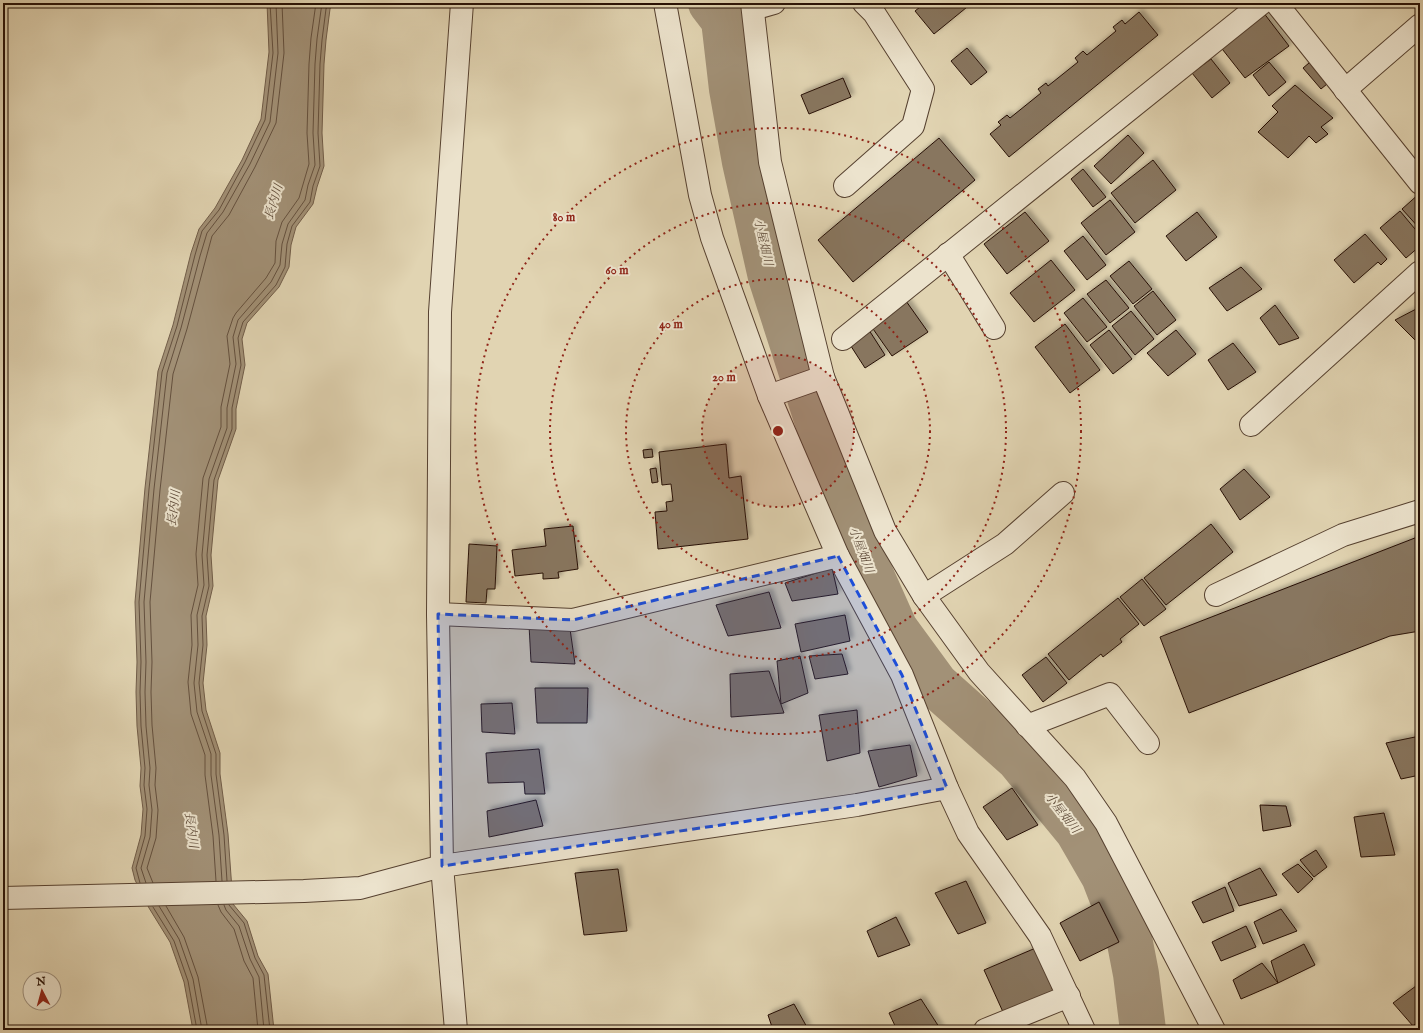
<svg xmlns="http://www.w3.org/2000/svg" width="1423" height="1033" font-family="'IM FELL English','Noto Serif JP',serif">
<defs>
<filter id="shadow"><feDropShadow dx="3.5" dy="-3.5" stdDeviation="2" flood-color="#0004"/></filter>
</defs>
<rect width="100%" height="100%" fill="#e1d4b2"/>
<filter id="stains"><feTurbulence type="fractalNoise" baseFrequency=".005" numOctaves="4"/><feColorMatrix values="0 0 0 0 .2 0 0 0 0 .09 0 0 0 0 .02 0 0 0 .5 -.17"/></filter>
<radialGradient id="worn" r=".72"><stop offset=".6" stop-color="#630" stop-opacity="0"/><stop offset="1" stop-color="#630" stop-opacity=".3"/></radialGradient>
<polygon fill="#a29177" stroke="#715d49" points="267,3 332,3 330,9 326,40 324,64 322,133 324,166 317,187 313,204 296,227 291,245 289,267 279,287 247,323 242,339 245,365 236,409 236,429 218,480 211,555 213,586 206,616 207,645 203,683 206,710 220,753 220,774 228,834 233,904 247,921 258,956 268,974 274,1030 193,1030 184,982 170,942 149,908 135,880 132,868 141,835 143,809 140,786 141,768 137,726 136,692 137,662 135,602 145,488 158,371 173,325 191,253 199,229 215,208 242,160 261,119 269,52"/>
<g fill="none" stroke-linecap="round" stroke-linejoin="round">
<g stroke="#64503e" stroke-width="1">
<polyline points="216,881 213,836 205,775 205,755 191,714 188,682 192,645 191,615 198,585 196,554 203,478 221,427 221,407 230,364 227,336 233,318 236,313 266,278 275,263 276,241 282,222 299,198 309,164 307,133 309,64 311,38 316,3"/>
<polyline points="222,881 219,835 211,775 211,754 197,712 194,683 198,645 197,615 204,585 202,555 209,479 227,428 227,408 236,364 233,337 238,320 271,282 280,265 282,244 288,224 305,200 308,185 315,165 313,133 315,64 317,39 322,3"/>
<polyline points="227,881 224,835 216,774 216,754 202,711 199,683 203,645 202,616 209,586 207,555 214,480 232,429 232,408 241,365 238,338 243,322 276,285 285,267 287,244 292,226 310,202 313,186 320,166 318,133 320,64 322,40 326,9 328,3"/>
<polyline points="140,883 136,868 145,836 147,809 144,785 145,768 141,726 140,692 141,662 139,602 149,489 162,372 177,326 195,255 202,231 219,210 245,162 265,120 273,53 270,3"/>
<polyline points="146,883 141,868 150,837 152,810 149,785 150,768 146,726 145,692 146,662 144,602 154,489 167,373 181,328 200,256 207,233 223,212 250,164 270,122 278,53 276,3"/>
<polyline points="153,883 147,868 156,838 158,810 155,785 156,768 152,725 151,692 152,662 150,602 160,490 173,374 187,329 212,236 229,215 255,167 276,123 284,53 282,3"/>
<polyline points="218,905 221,912 234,929 244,961 253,978 258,1030"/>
<polyline points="224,905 226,910 239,926 250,959 259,977 264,1030"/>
<polyline points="229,905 244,923 255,958 264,975 270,1030"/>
<polyline points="159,906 179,939 193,979 202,1030"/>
<polyline points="166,906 184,937 198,977 208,1030"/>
<polyline points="153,907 174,941 188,981 197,1030"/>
</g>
<polyline stroke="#a29177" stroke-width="46" points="711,3 724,20 732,89 745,162 771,277 858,546 895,629 936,685 1018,758 1078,831 1104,876 1130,943 1136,974 1143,1030"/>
</g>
<g fill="#88765f" stroke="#271005" filter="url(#shadow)">
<polygon points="925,3 972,3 934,34 915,11"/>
<polygon points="1139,12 1158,35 1009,157 990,134 1001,125 998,122 1007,115 1010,118 1041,93 1038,89 1046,83 1048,86 1078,62 1075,58 1083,51 1087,55 1116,31 1113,27 1122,20 1125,24"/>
<polygon points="1263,12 1289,46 1245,78 1219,45"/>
<polygon points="967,48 987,72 971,85 951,61"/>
<polygon points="1315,58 1333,79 1321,89 1303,68"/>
<polygon points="1211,59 1230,83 1212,98 1192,73"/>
<polygon points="1269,62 1286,82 1269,96 1253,75"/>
<polygon points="843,78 851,97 809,114 801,95"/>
<polygon points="1295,85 1333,118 1321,127 1328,134 1316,143 1309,136 1288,158 1258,132 1278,112 1272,106"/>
<polygon points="1128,135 1144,153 1111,184 1094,166"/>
<polygon points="939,138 975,180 853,282 818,240"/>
<polygon points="1153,160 1176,190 1135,223 1111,193"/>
<polygon points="1083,169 1106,197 1093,207 1071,179"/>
<polygon points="1420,193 1420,229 1402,209"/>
<polygon points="1110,200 1135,232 1106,255 1081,223"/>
<polygon points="1400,211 1420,235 1420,246 1406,258 1380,228"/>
<polygon points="1025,212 1049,241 1007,274 984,244"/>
<polygon points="1197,212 1217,237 1186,261 1166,236"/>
<polygon points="1365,234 1387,259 1381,265 1378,262 1354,283 1334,260"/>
<polygon points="1083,236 1106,265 1087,280 1064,251"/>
<polygon points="1051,260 1075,290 1034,322 1010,293"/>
<polygon points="1129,261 1152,289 1133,304 1110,276"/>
<polygon points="1241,267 1262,289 1227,311 1209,288"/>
<polygon points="1106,280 1129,308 1110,323 1087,294"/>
<polygon points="1153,291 1176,320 1157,335 1134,306"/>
<polygon points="1083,298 1107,327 1087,342 1064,313"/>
<polygon points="906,301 928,332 892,356 871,326"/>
<polygon points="1275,305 1299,338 1279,345 1260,318"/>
<polygon points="1420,307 1420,345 1395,320"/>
<polygon points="1131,311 1154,339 1135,355 1112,326"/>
<polygon points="1065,324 1100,370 1070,393 1035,347"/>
<polygon points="867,327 885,355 865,368 847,340"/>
<polygon points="1109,330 1132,359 1113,374 1090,345"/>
<polygon points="1176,330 1196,354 1168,376 1147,353"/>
<polygon points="1233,343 1256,372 1228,390 1208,360"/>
<polygon points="726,444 729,478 741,476 748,539 658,549 655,512 667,511 666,502 673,501 671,484 662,485 659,452"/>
<polygon points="652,449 653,457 644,458 643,450"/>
<polygon points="656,468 658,482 652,483 650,469"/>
<polygon points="1244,469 1270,497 1240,520 1220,489"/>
<polygon points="1211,524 1233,552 1166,605 1144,578"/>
<polygon points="573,526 578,569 558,572 559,578 543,579 543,573 515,576 512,550 546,546 544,529"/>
<polygon points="1420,536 1420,631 1390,636 1189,713 1160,637"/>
<polygon points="469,544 497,546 495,589 487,589 486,603 466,602"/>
<polygon points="832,568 838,594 792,601 785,583"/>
<polygon points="1142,579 1166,609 1144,626 1120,597"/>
<polygon points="769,592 781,628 728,636 716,605"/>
<polygon points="1118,598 1139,624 1120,639 1122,642 1103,657 1101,654 1069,680 1048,654"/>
<polygon points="845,615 850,641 801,652 795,624"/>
<polygon points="529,625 570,629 575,664 531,662"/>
<polygon points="842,654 848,674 815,679 809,656"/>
<polygon points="800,656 808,693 781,704 777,661"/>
<polygon points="1046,657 1067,683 1043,702 1022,675"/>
<polygon points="769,671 784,713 731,717 730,674"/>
<polygon points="535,688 588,688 587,723 537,723"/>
<polygon points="512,703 515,734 482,732 481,704"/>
<polygon points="857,710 860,753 827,761 819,715"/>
<polygon points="1420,736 1420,775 1401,779 1386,743"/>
<polygon points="910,745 917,776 879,787 868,751"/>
<polygon points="539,749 545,794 525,794 524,782 488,783 486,753"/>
<polygon points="1012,788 1038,825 1007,840 983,807"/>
<polygon points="536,800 543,826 489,837 487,811"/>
<polygon points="1260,805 1286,806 1291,826 1263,831"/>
<polygon points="1384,813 1395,855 1361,857 1354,817"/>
<polygon points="1316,850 1327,867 1314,877 1300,860"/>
<polygon points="1298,864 1313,879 1298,893 1282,874"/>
<polygon points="1260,868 1277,895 1239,906 1228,883"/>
<polygon points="618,869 627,931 584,935 575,873"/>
<polygon points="966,881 986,923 958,934 935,893"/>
<polygon points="1225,887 1234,911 1203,923 1192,902"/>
<polygon points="1099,902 1119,942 1080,961 1060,923"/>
<polygon points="1281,909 1297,931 1263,944 1254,922"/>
<polygon points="896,917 910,945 878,957 867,931"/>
<polygon points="1246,926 1256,947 1221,961 1212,942"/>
<polygon points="1304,944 1315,965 1278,983 1271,961"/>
<polygon points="1038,947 1053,991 1003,1012 984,970"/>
<polygon points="1262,963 1278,983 1241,999 1233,980"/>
<polygon points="1420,983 1420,1019 1413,1026 1393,1003"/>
<polygon points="921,999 941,1030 897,1030 889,1013"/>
<polygon points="794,1004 808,1029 773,1030 768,1015"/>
</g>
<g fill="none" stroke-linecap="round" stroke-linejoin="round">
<g stroke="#564130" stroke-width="24">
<g id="minor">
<polyline points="665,3 700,195 712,238 769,396 838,556 902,675 947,788 968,833 1040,936 1084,1030"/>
<polyline points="752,3 770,162 823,377 885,531 924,596 979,672 1075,778 1106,823 1214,1030"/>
<polyline points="1276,3 1420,183"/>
<polyline points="753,9 774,3"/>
<polyline points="1345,90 1420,25"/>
<polyline points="845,186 913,126 923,89 874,13 864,3"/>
<polyline points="948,254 994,328"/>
<polyline points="843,339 1262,3"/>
<polyline points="769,396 823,377"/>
<polyline points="1251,425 1420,272"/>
<polyline points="1216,595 1343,535 1420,511"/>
<polyline points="924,596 1005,544 1063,493"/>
<polyline points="438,614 573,620 838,556"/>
<polyline points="1027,726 1110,694 1148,743"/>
<polyline points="3,898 304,891 360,888 442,866 857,805 947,788"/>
<polyline points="456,1030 442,866 438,614 440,312 462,3"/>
<polyline points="985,1030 1069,996"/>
</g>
</g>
<use href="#minor" stroke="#ece3cd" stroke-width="22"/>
</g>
<path fill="#1d4ed8" fill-opacity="0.2" stroke="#1d4ed8" stroke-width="3" stroke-dasharray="8 5" stroke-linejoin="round" d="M838 556 902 675 947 788 857 805 442 866 438 614 573 620Z"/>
<circle cx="778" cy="431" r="76" fill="#8f2418" fill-opacity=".12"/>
<g fill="none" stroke="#8f2418" stroke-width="2" stroke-dasharray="2 4">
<circle cx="778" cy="431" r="76"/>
<circle cx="778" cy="431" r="152"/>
<circle cx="778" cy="431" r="228"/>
<circle cx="778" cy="431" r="303"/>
</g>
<g text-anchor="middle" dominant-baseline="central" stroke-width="4" stroke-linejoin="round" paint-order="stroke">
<g font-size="12" font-style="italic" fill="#5e4a38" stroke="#ece3cd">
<text transform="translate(274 202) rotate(-73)">長内川</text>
<text transform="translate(763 242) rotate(77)">小屋畑川</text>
<text transform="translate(174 508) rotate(-83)">長内川</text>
<text transform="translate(861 550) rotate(69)">小屋畑川</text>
<text transform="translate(1062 813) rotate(52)">小屋畑川</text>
<text transform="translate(191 830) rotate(82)">長内川</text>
</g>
</g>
<circle cx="778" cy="431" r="6" fill="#8f2418" stroke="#ece3cd" stroke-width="2"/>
<g font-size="12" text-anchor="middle" font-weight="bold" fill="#8f2418" stroke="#ece3cd" stroke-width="4" stroke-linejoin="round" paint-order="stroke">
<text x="564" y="221">80 m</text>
<text x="617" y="274">60 m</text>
<text x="671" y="328">40 m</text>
<text x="724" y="381">20 m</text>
</g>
<rect width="1423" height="1033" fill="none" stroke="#e1d4b2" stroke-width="16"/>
<rect x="4" y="4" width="1415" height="1025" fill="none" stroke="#271005" stroke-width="2"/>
<rect x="8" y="8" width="1407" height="1017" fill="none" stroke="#271005"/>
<g transform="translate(42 991) rotate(354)"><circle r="19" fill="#ece3cd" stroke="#9d8f7d"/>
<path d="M0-3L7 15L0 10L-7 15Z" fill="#8f2418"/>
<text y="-6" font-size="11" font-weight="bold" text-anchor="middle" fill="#271005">N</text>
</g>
<rect width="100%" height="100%" filter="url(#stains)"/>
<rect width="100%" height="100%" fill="url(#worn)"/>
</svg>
